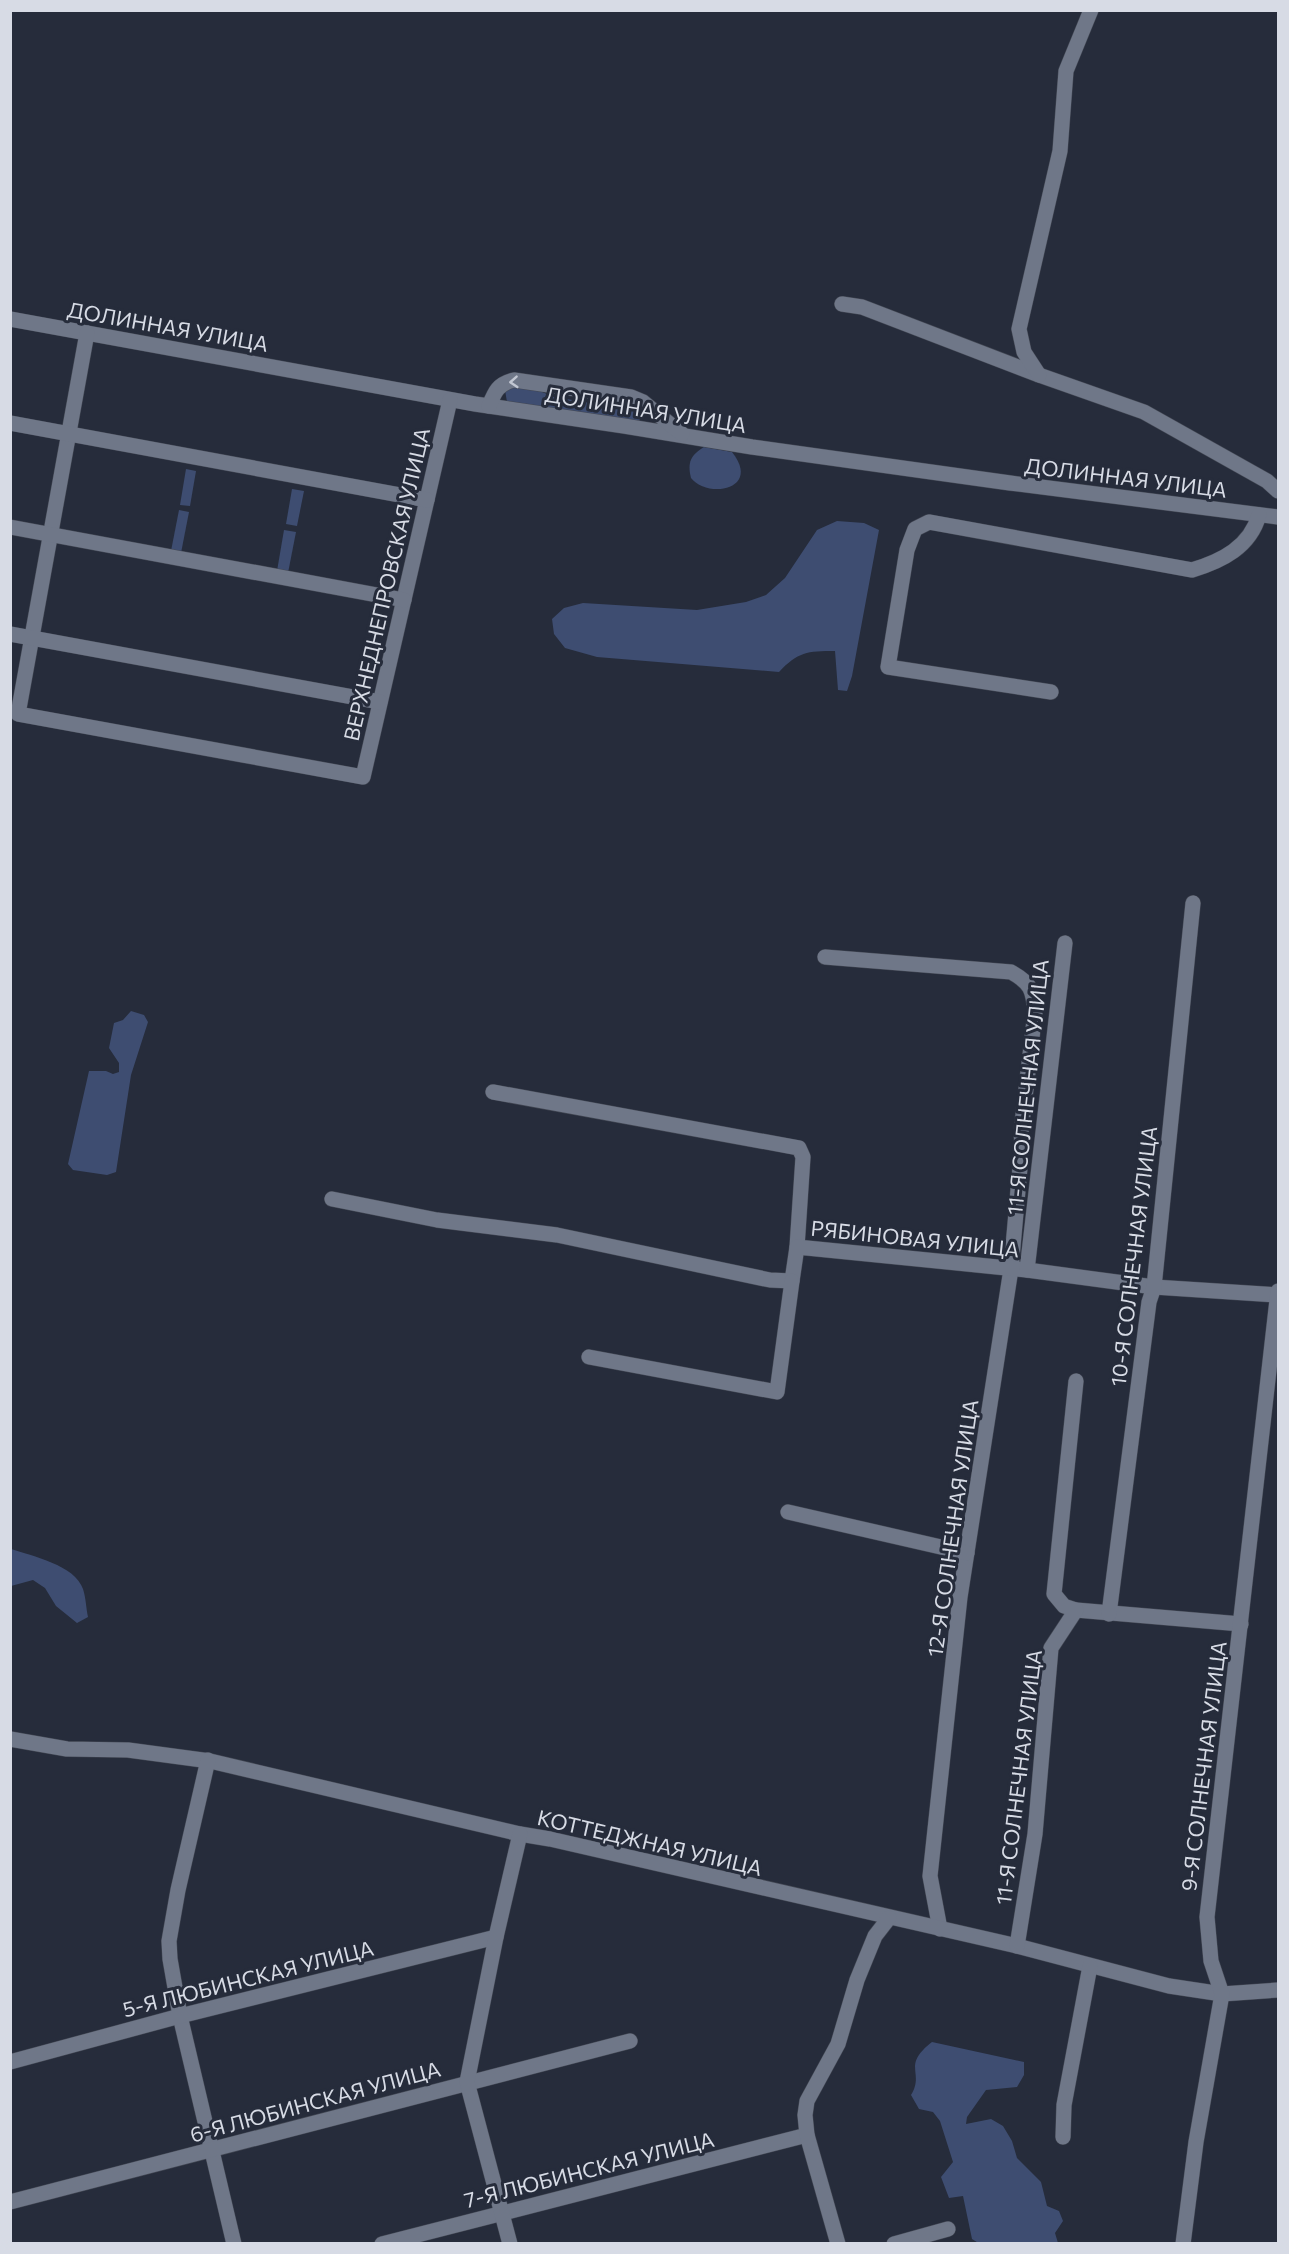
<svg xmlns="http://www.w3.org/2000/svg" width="1289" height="2254" font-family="Commissioner,sans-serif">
<rect width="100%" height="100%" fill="#262c3b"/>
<g fill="#3e4d71">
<polygon points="512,386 535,389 554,397 597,404 624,401 642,408 643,414 639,421 632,420 507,402 505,390"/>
<path d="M704 447 732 452C762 490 707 499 691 478 687 462 691 455 704 447Z"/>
<polygon points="186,469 196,471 190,506 180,505"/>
<polygon points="292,489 304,491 297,526 286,524"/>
<polygon points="179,510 189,512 181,553 171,551"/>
<path d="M837 521 864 523 879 530 852 676 847 691 838 690 835 651C807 651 798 652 779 672L597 657 565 648 554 634 552 619 564 608 583 603 697 610 746 602 766 595 785 578 817 530Z"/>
<polygon points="284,530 296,532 288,573 277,571"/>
<polygon points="131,1011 144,1015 148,1022 131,1075 116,1172 107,1175 73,1170 68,1164 89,1071 106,1071 113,1074 119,1072 119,1063 109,1048 114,1023 123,1020"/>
<path d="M11 1549C32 1556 75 1565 83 1589 86 1598 86 1608 88 1617L77 1623 56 1606 45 1588 33 1580 11 1586Z"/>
<path d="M932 2042 1024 2062V2075L1017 2087 986 2090 967 2117 966 2124 991 2119 1003 2126 1012 2141 1017 2158 1041 2182 1047 2206 1059 2211 1063 2221 1055 2233 1058 2243 980 2244 972 2239 963 2196 949 2198 941 2177 953 2162 940 2121 933 2112 919 2109 911 2095C925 2072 901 2066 932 2042Z"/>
</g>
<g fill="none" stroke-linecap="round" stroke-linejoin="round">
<g stroke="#434854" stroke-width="16">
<g id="minor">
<polyline points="842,304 862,307 1039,375 1144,412 1267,481 1278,491"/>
<polyline points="10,319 475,404 624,426 752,447 1010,483 1278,517"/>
<polyline points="87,333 18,714 363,777 450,400"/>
<polyline points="1039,375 1024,352 1019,329 1060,151 1066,71 1091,10"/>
<path d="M489 406C495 391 498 384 514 380L631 397 643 402 682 434"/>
<polyline points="10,423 427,500"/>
<polyline points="10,527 404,600"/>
<polyline points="10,634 380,702"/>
<path d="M1051 692 888 667 907 550 915 529 929 522 1192 570C1222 561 1250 547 1259 515"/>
<path d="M825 957 1011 972C1031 983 1033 990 1035 1012L1021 1132 1022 1145 1011 1269 960 1597 930 1876 940 1929"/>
<polyline points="493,1092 799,1148 803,1157 797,1247"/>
<polyline points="332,1199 437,1220 557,1235 770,1280 792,1281 797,1247 1027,1270 1154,1287 1278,1295"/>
<polyline points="1027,1270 1065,943"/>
<polyline points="589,1357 777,1392 792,1281"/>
<polyline points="788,1512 967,1553"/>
<polyline points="1076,1610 1241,1624"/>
<polyline points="1109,1614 1149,1302 1154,1287 1193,903"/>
<polyline points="10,1739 67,1749 128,1750 210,1761 520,1834 550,1839 1017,1946 1169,1986 1222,1994 1278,1990"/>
<polyline points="208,1760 178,1890 169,1941 170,1959 180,2016 234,2244"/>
<polyline points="1017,1946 1035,1834 1051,1648 1076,1610 1064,1606 1054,1594 1076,1381"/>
<polyline points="10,2062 180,2016 496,1937"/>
<polyline points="1063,2137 1064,2105 1090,1966"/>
<polyline points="10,2202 630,2041"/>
<polyline points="382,2244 807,2135"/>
<polyline points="510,2244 467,2082 496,1937 520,1834"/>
<polyline points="838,2244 807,2135 805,2115 807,2101 838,2044 857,1980 875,1936 889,1918"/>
<polyline points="894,2244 948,2229"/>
<polyline points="1183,2244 1196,2142 1222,1994 1211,1961 1207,1917 1278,1291"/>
</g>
</g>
<use href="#minor" stroke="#6f7788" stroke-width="15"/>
</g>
<defs><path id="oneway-chevron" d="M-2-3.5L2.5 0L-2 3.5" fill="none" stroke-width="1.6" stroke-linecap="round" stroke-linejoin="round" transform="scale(1.5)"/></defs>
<use stroke="#c2c7d2" href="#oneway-chevron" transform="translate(514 382) rotate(176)"/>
<g text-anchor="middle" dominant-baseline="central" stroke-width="6" stroke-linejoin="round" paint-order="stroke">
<g font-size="21" fill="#d7dbe5" stroke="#262c3b">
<text transform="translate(168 326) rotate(10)">ДОЛИННАЯ УЛИЦА</text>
<text transform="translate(646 409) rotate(9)">ДОЛИННАЯ УЛИЦА</text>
<text transform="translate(1126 477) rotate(7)">ДОЛИННАЯ УЛИЦА</text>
<text transform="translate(386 584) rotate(-77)">ВЕРХНЕДНЕПРОВСКАЯ УЛИЦА</text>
<text transform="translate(1027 1087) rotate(-84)">11-Я СОЛНЕЧНАЯ УЛИЦА</text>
<text transform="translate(915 1238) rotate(6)">РЯБИНОВАЯ УЛИЦА</text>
<text transform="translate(1133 1256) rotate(-83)">10-Я СОЛНЕЧНАЯ УЛИЦА</text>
<text transform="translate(952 1528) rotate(-82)">12-Я СОЛНЕЧНАЯ УЛИЦА</text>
<text transform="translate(1203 1766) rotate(-83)">9-Я СОЛНЕЧНАЯ УЛИЦА</text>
<text transform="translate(1018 1777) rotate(-83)">11-Я СОЛНЕЧНАЯ УЛИЦА</text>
<text transform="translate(650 1842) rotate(13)">КОТТЕДЖНАЯ УЛИЦА</text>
<text transform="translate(248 1978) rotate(-14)">5-Я ЛЮБИНСКАЯ УЛИЦА</text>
<text transform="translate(315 2101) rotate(-15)">6-Я ЛЮБИНСКАЯ УЛИЦА</text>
<text transform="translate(589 2169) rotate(-14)">7-Я ЛЮБИНСКАЯ УЛИЦА</text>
</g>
</g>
<rect width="1289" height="2254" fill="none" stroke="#d7dbe5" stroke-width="24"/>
</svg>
